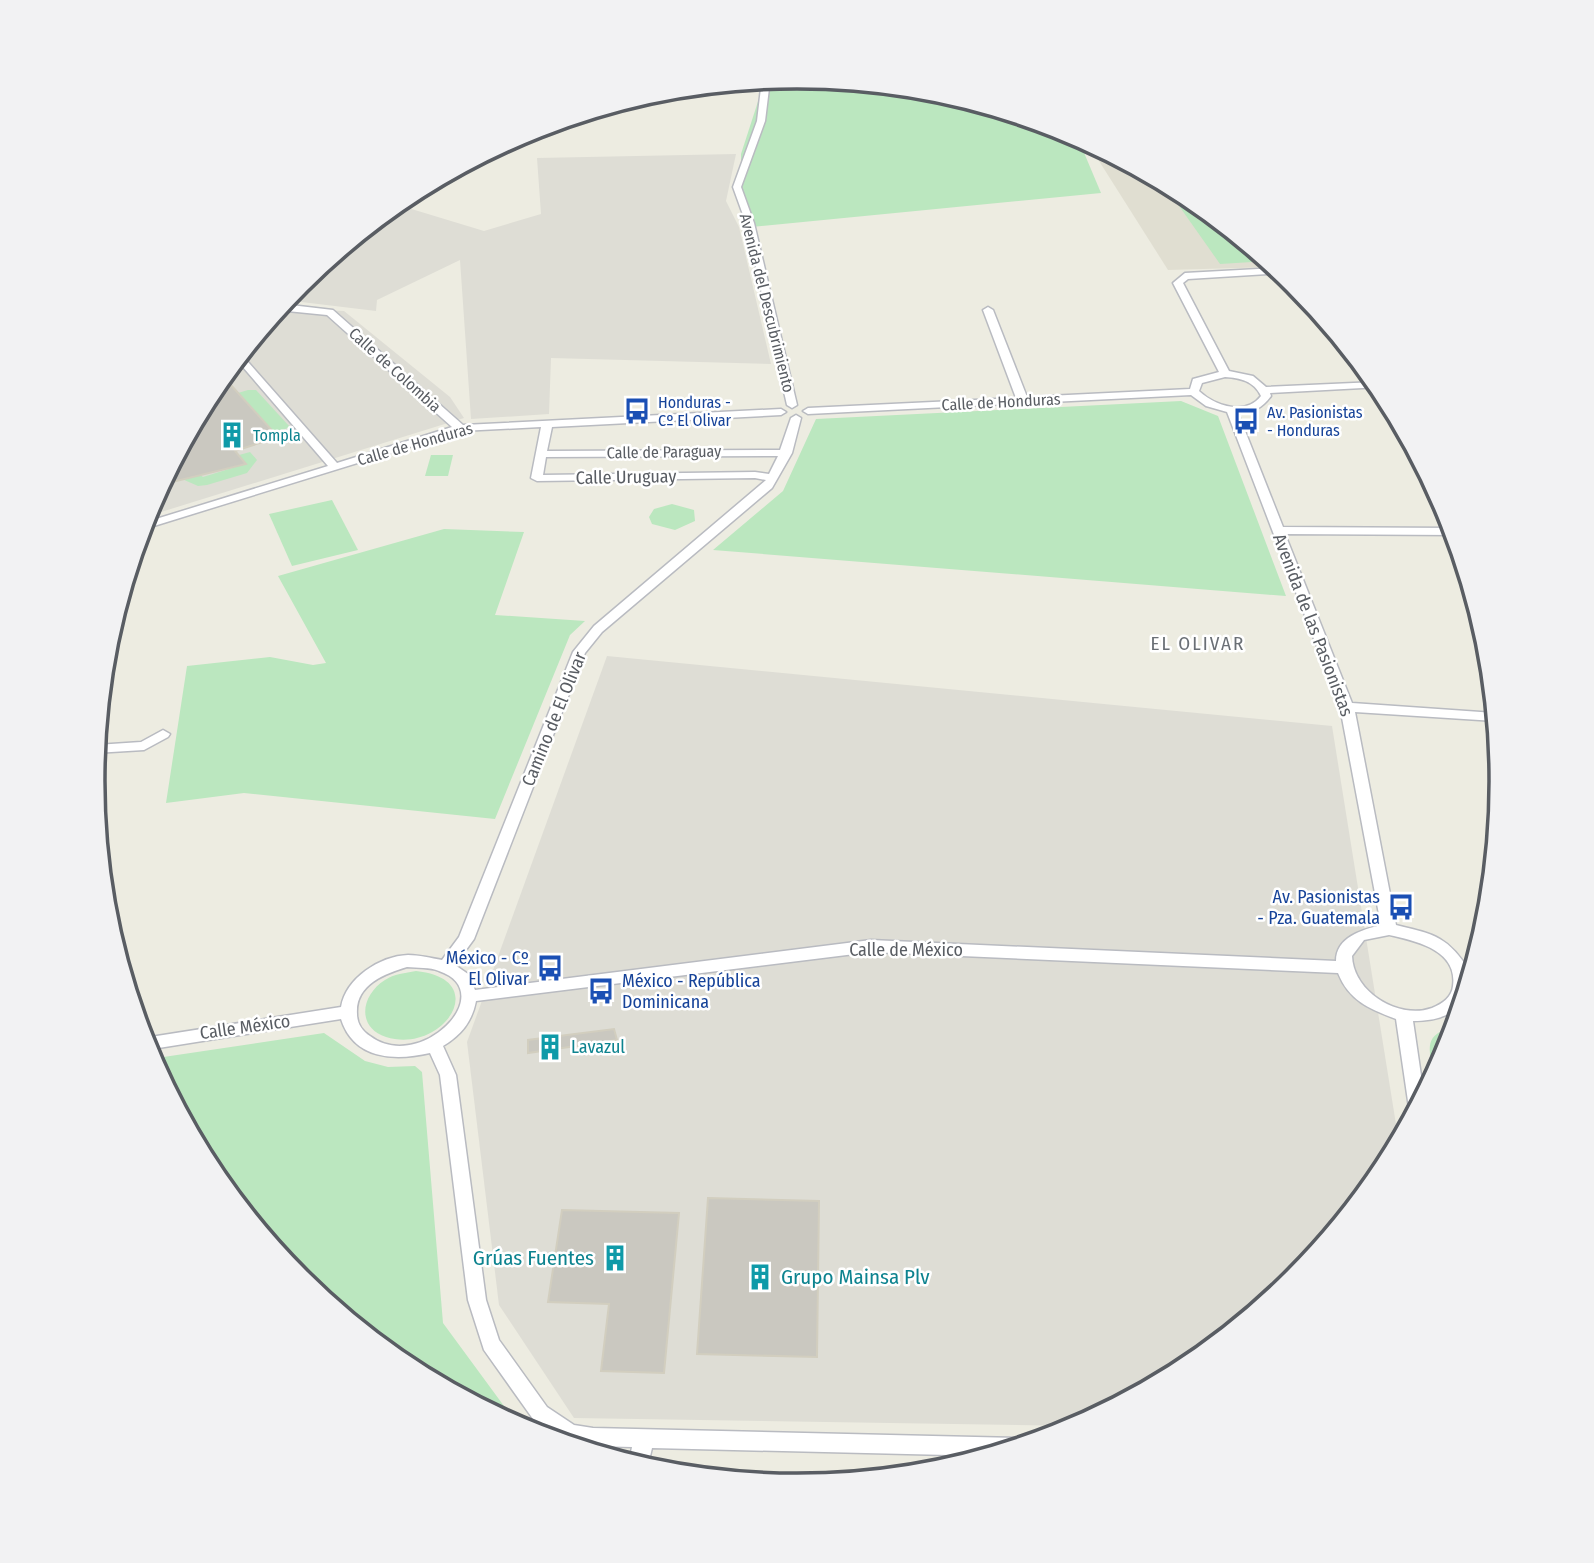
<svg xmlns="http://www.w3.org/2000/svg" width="1594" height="1563" font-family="'Fira Sans Condensed',sans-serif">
<rect width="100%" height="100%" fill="#edece1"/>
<g fill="#deddd5">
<polygon points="736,154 726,201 739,227 771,364 551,358 549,414 471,419 460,260 377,300 376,311 285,300 299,283 395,204 484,231 541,214 537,158"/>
<polygon points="278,308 344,311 450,397 464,418 145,517 211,390"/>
<polygon points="607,656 1332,726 1399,1143 1383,1173 1295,1280 1188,1367 1079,1426 574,1418 499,1305 467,1042"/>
</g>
<polygon fill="#e0ded1" points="1087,142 1189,196 1275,267 1168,270"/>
<g fill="#bbe7bf">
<polygon points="797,77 935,91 1067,131 1077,136 1101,193 741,228 741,154 765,80"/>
<polygon points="1196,202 1268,261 1220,264 1177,203"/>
<polygon points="248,390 256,390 290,427 275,433 238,393"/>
<polygon points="1181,401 1218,416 1286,596 713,550 783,491 816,419"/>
<polygon points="250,452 257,460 247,473 207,485 198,486 182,479 199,474 203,477 245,464 239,455"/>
<polygon points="431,455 453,455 448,476 425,476"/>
<polygon points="332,500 358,550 292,566 269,514"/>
<polygon points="672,504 694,510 695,521 675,530 652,524 649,517 654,509"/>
<polygon points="444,529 524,532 495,615 585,621 570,635 495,819 244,793 166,803 187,666 270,657 313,665 326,663 278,576"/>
<path d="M416 971C494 979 442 1055 386 1037 356 1027 361 995 385 980 394 974 405 973 416 971Z"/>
<path d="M1456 1025 1448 1051 1434 1077C1429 1046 1422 1036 1456 1025Z"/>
<polygon points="324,1033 365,1061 388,1067 415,1066 422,1072 443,1323 520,1428 405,1367 299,1279 211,1173 150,1059"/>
</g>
<g fill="#cac8c0" stroke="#d2cebf" stroke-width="2">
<polygon points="230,384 278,437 235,451 246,464 160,485 211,390"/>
<polygon points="614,1029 617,1040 528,1053 528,1040"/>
<polygon points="708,1198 819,1201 817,1357 697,1354"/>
<polygon points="562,1210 679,1213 664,1373 601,1371 609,1304 548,1302"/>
</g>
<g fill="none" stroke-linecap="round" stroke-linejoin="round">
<g stroke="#b9bbc1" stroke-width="3">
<g id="street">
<polygon points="762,80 770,80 765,121 741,187 754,223 797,405 792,408 787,405 746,223 733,187 757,121"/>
<path d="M1277 268 1283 273 1188 279 1183 283 1229 371 1253 376 1266 387 1376 382 1381 387 1270 393 1271 396C1262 408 1253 413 1238 413L1283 527 1453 528 1455 535 1285 534 1352 703 1495 713V721L1355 712 1396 925C1434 934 1449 937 1470 972 1469 1009 1447 1021 1413 1021L1424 1096 1414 1114 1409 1108 1396 1019C1370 1009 1349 1001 1338 973L871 952 476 1001C472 1022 461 1035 443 1046L456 1075 486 1300 499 1340 547 1407 574 1425 593 1428 1018 1438 1025 1440 1027 1444 990 1456 652 1448 647 1469 629 1463 632 1447 593 1446 563 1441 533 1419 484 1350 468 1300 440 1075 430 1053C395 1061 354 1060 341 1019L146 1050 142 1038H144L341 1007C346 978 380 956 408 955 419 955 431 958 442 960L459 937 573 652 594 626 766 480 755 478 537 481 531 478 541 427 461 431 141 530 143 523 328 466 236 359 241 354 337 463 452 427 327 315 277 310 282 304 333 310 463 425 781 409 786 412 781 415 552 427 547 451 780 450 791 418 796 415 801 418 792 453 772 488 602 632 585 653 474 939 455 965 468 974 475 990 871 940 1336 961C1336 937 1362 930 1381 925L1340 707 1227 412 1206 406 1191 395 808 414 803 411 808 408 1016 398 983 310 988 307 993 310 1027 397 1190 389 1193 379 1219 372 1173 283 1185 273ZM1225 377C1240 378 1254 381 1261 396 1246 416 1215 406 1199 391L1202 383ZM778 456 769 474 755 472 543 475 546 457ZM1389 935C1416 941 1458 950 1453 986 1452 997 1442 1004 1432 1008 1399 1020 1353 992 1352 956L1364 940ZM407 967C417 968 430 967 439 971 501 992 420 1074 370 1036 362 1031 357 1023 357 1014 355 985 384 974 407 967Z"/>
<polygon points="163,730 170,734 168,737 144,750 95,753 96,745 141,742"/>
</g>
</g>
<use href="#street" fill="#fff" fill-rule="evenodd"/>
</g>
<defs>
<g id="bus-bare" transform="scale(2.1)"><path d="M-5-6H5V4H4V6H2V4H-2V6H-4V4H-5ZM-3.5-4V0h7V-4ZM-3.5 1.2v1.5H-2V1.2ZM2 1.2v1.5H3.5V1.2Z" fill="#1a4fb4" stroke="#fff" stroke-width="2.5" paint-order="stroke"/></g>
<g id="building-bare" transform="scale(2.1)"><path d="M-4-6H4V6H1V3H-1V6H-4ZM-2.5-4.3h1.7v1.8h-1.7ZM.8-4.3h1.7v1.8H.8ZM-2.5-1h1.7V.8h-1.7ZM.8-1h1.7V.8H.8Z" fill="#0f9aa8" stroke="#fff" stroke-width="2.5" paint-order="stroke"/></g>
</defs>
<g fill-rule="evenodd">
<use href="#bus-bare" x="637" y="411"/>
<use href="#bus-bare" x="1246" y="421"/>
<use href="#building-bare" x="232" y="435"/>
<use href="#bus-bare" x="1401" y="907"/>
<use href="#bus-bare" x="550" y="968"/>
<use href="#bus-bare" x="601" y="991"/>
<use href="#building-bare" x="550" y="1047"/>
<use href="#building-bare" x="615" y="1258"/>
<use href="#building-bare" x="760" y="1277"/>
</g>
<g text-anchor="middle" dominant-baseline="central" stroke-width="5" stroke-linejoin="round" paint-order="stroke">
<g font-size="16" fill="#595d63" stroke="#fff">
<text transform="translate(767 303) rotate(76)">Avenida del Descubrimiento</text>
<text transform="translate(395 370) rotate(42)">Calle de Colombia</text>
<text transform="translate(1001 402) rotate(-3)">Calle de Honduras</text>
<text transform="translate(415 444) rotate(-16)">Calle de Honduras</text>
<text transform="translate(664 452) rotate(-1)">Calle de Paraguay</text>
</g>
<g font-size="16" fill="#164399" stroke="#fff" text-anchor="start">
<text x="658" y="402">Honduras -<tspan x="658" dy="18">Cº El Olivar</tspan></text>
<text x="1267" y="412">Av. Pasionistas<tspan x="1267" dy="18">- Honduras</tspan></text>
</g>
<g font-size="16" fill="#0d838f" stroke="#fff" text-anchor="start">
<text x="253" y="435">Tompla</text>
</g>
<g font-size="18" fill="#595d63" stroke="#fff">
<text transform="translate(626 477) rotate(-1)">Calle Uruguay</text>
<text transform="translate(1313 625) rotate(69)">Avenida de las Pasionistas</text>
<text transform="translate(554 719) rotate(-68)">Camino de El Olivar</text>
<text x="906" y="950">Calle de México</text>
<text transform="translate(245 1027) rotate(-8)">Calle México</text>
</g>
<g font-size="18" fill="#164399" stroke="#fff" text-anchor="end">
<text x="1380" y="897">Av. Pasionistas<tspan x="1380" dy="21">- Pza. Guatemala</tspan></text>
<text x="529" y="958">México - Cº<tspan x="529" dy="21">El Olivar</tspan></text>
<text x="622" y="981" text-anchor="start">México - República<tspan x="622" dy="21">Dominicana</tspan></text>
</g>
<g font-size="18" fill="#0d838f" stroke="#fff" text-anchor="start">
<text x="571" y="1047">Lavazul</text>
</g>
<g font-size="19" letter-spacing="2" fill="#6a6f75" stroke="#fff">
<text x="1198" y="643">EL OLIVAR</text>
</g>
<g font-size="21" fill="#0d838f" stroke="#fff" text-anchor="end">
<text x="594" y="1258">Grúas Fuentes</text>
<text x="781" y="1277" text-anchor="start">Grupo Mainsa Plv</text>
</g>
</g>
<path d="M0 0H1594V1563H0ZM105 781a692 692 0 1 1 1384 0a692 692 0 1 1-1384 0Z" fill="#f2f2f3" fill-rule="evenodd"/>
<path fill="none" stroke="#595d63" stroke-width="3.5" d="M105 781a692 692 0 1 1 1384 0a692 692 0 1 1-1384 0Z"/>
</svg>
